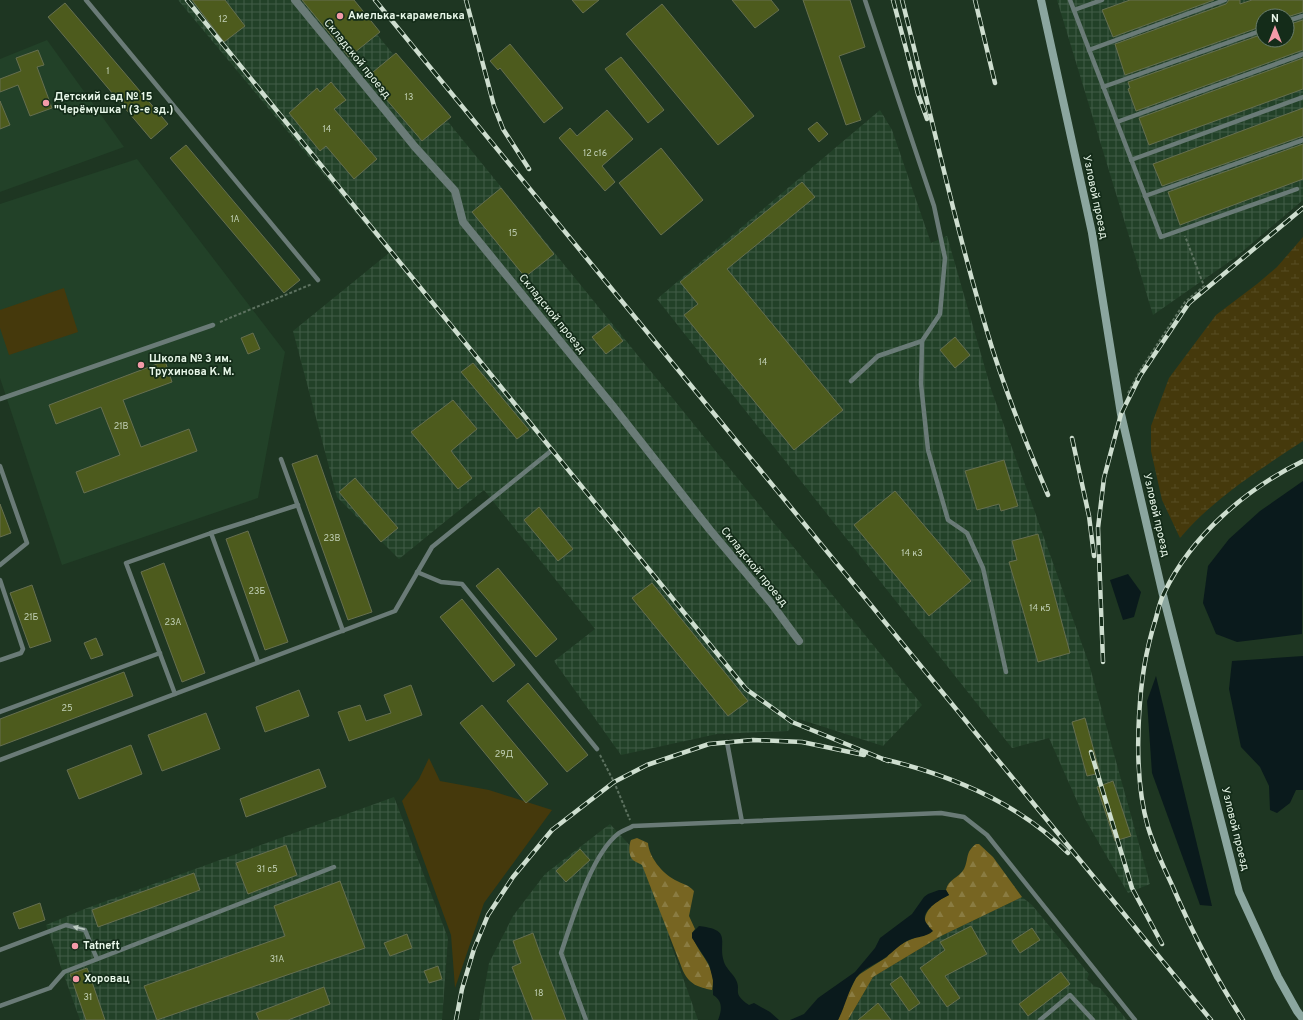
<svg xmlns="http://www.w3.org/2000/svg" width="1303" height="1020" font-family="Overpass,sans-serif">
<defs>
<pattern id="industrial-grid" width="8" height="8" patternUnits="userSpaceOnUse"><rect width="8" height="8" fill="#224128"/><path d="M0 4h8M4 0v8" fill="none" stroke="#425d47"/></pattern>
<pattern id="forest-firs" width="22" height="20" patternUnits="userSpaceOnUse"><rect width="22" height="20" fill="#776522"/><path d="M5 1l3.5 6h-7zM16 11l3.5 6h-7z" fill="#8a7c42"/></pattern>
<pattern id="wetland-marsh" width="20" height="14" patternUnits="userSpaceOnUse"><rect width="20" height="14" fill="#45390c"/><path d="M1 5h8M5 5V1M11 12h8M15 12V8" fill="none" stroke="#574d24"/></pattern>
</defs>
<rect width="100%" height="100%" fill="#1e3622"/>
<g fill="#224128">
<polygon points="47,40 124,147 0,192 0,59"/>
<polygon points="137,159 285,352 258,498 62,565 0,378 0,204"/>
</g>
<g fill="url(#industrial-grid)" fill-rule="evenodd">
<polygon points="178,0 349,0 922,705 883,746 799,719 788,731 717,734 621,755 554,661 595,629 484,490 399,559 337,497 293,331 389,253"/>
<path d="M1057 0H1303V200L1236 257 1153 315ZM1263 16H1287V40H1263Z"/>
<polygon points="880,110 892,130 931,243 947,236 991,389 1089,664 1150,884 1128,893 1085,819 1049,738 1012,748 657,299"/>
<polygon points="394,797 448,938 442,1020 80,1020 46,925 87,908"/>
<polygon points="610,824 649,866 674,931 668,936 698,1020 479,1020 489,963 513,916 545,874"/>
<polygon points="1022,897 1032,905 1089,974 1087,979 1094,986 1100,988 1127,1020 848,1020 873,977 941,936"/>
</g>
<g fill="#45390c">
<polygon points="64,288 78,332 9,355 0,328 0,310"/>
<polygon points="429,758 440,781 489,790 552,810 484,903 455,988 451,935 402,801 419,779"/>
</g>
<g fill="url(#forest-firs)">
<path d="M637 838 648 843C649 857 662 873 675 880 682 884 688 884 694 891L689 916 695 929 692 933C696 954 718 965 712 990 698 987 690 985 683 971L642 865C639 863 635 862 633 860 628 856 629 844 631 840Z"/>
<path d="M976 844H979L993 857 1022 897 941 936 873 977 848 1020H838L846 998 856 978 860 974 887 957 892 950 905 942 919 936H924L929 926 925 922C924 909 938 900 949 895L946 890C948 879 959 878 964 869 969 859 965 852 976 844Z"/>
</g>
<path fill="url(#wetland-marsh)" d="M1303 237V441C1259 470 1215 497 1180 538L1162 500 1151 451V426L1169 378 1216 315 1257 284 1277 267Z"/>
<g fill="#0a1a1c">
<polygon points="1303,481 1302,634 1237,642 1216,634 1203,603 1208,566 1229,539 1260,511"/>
<polygon points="1128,574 1141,592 1134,617 1123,620 1110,580"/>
<polygon points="1303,656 1303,790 1296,790 1290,803 1277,813 1270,810 1269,786 1260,767 1241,747 1229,689 1232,661"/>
<polygon points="1156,676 1212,906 1200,905 1152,773 1147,701"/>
<path d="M939 890H946L949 895C941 899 922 910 925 920 926 924 930 928 933 931 926 938 914 936 905 942 898 946 892 953 886 957 877 964 863 968 856 978 848 991 845 1007 838 1020H790L804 1014 818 998 855 972 875 948 880 938 912 914 924 897 928 894Z"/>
<path d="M699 926C734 930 717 942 724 962 726 968 731 972 735 978 743 991 730 992 749 1005L754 1003 770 1012 779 1020H718C722 1010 723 1001 713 995V980L709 964 692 938V933Z"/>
</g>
<g fill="#4d5b1d" stroke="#666f50">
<polygon points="192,0 225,0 245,26 224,42"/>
<polygon points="302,0 354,0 380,32 349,57"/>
<polygon points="572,0 599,0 583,13"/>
<polygon points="732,0 771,0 779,10 755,28"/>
<polygon points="803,0 850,0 865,47 839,56 861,120 846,125"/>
<polygon points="1130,0 1214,0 1113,37 1102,10"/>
<polygon points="1229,0 1240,0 1240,4 1252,0 1303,0 1303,12 1287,17 1263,16 1263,26 1125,75 1115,44 1226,4"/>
<polygon points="65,3 168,124 151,139 48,17"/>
<polygon points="662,4 754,116 718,145 626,34"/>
<polygon points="1303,20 1303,50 1136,111 1128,89 1130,88 1128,82 1263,34 1263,40 1287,40 1287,25"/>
<polygon points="510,44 563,108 544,123 500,68 498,70 490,61"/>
<polygon points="38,50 44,65 37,67 52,108 30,116 18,85 0,92 0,79 21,71 16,58"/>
<polygon points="396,53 451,117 422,141 367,77"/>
<polygon points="621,57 664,110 648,123 605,69"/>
<polygon points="1303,58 1303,89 1149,145 1139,118"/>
<polygon points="331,82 346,100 334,109 377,159 354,179 326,146 320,151 289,113 317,88 320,92"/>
<polygon points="0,101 10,125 0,129"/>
<polygon points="1303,108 1303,136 1162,186 1153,164"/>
<polygon points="607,110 633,139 602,166 615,182 605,191 559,138 570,128 577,136"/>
<polygon points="817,122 828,134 819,142 808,129"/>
<polygon points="1303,144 1303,179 1180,225 1168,192"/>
<polygon points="186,145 300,280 284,293 170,158"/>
<polygon points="661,148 703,200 661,235 619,183"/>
<polygon points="802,182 815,197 727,269 843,410 794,450 684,315 698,304 680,282"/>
<polygon points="501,188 554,254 525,277 472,212"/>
<polygon points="609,324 623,341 606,354 592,337"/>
<polygon points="253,333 260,349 248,354 241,338"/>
<polygon points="955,337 970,355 955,368 940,350"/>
<polygon points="165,361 172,382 123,400 141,447 189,429 197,451 84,493 76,472 120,455 101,407 56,424 49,405"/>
<polygon points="473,363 529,430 517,439 461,372"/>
<polygon points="453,400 477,429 451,451 472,478 458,489 411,432"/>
<polygon points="317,455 372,612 348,620 292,464"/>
<polygon points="1004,460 1018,506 1001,511 999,504 977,510 965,471"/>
<polygon points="355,478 398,528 381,542 339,492"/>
<polygon points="895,491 971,581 929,616 854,525"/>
<polygon points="0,504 11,533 0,537"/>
<polygon points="539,507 573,549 558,561 524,520"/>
<polygon points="248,531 288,642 265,650 226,539"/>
<polygon points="1038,534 1070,653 1038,662 1009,562 1017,560 1012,541"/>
<polygon points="164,563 205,673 182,682 141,572"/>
<polygon points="498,568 557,639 536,657 476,586"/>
<polygon points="652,583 748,701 728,716 632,598"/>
<polygon points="32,585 51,641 30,648 10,593"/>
<polygon points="462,599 515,665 493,682 440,617"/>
<polygon points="96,638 103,655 91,659 84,643"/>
<polygon points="124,672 133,696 0,746 0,719"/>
<polygon points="528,683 588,755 567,772 507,701"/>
<polygon points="411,685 422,715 349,741 338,712 360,705 366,721 391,713 384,695"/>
<polygon points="299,690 309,716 265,732 256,707"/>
<polygon points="482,705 548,784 526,803 460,723"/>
<polygon points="206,713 220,749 162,771 148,735"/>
<polygon points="1085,718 1100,773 1087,776 1072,722"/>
<polygon points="131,745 142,774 79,799 67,770"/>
<polygon points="319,769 326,787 246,817 240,799"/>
<polygon points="1113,781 1131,836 1115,841 1097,787"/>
<polygon points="286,845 297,875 248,894 236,863"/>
<polygon points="580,849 590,860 566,882 556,871"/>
<polygon points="194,873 200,890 98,927 92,910"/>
<polygon points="340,881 365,948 157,1020 144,986 285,936 274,906"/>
<polygon points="40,903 45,920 19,929 13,913"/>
<polygon points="971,926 987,954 945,976 960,998 947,1007 920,968 945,950 940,942"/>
<polygon points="1032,928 1040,940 1020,953 1012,941"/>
<polygon points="533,933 540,953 566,1020 533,1020 512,967 521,963 513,941"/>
<polygon points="407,934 412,948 390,956 384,943"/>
<polygon points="438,966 442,979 429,983 424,971"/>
<polygon points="87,968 89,973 105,1020 86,1020 70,974"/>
<polygon points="1061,972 1070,984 1028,1016 1019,1004"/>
<polygon points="901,976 920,1003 909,1011 890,984"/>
<polygon points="324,987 330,1004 288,1020 259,1020 256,1013"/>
<polygon points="878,1003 891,1020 858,1020"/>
</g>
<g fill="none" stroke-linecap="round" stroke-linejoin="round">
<g stroke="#5d7260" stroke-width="2" stroke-dasharray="3 2" stroke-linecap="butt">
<polyline points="220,322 312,284"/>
<polyline points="1128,393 1141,369 1185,302 1204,286 1185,236"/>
<polyline points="600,755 614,782 630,820"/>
</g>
<g stroke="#6a7b77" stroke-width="4.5">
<polyline points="86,0 318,280"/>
<polyline points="1070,0 1161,237 1297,189"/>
<polyline points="1074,10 1102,0"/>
<polyline points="1287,21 1303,16"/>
<polyline points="1089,50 1225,0"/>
<polyline points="1103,87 1263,30"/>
<polyline points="1117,122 1303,54"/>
<polyline points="1131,160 1303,97"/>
<polyline points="1145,196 1303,140"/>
<polyline points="922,341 921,384 928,450 948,520 967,533 983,568 1006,672"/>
<polyline points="851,381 878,356 922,341 940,314 945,258 934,206 865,0"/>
<polyline points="0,399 213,325"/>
<polyline points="281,459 343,631"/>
<polyline points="0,466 27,543 0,565"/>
<polyline points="211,533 298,505"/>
<polyline points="417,572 441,582 462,584 597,749"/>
<polyline points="0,580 23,649 21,653 0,660"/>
<polyline points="175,694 126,563 211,533 258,662"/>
<polyline points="0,712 160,653"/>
<polyline points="727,742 742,822"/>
<polyline points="0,760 395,611 432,547 551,451"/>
<polyline points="0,950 66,925 85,930 97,959"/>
<polyline points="0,1006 50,988 64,972 334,867"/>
<path d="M586 1020 561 953C572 921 591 854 619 833 623 830 628 829 633 826L941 813 964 817 987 835 1135 1020"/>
<polyline points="1040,1020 1070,995 1093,1020"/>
</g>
<polyline stroke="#6a7b77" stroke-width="8" points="295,0 415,147 455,191 463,222 612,405 710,530 771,603 799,641"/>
<polyline stroke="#8ba69f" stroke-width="8" points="1041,0 1092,233 1121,414 1163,595 1239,892 1278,977 1297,1011 1303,1019"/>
<g stroke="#cedecf" stroke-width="4.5">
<g id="rail">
<polyline points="187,0 746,689 792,722 888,761"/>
<polyline points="375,0 1211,1020"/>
<polyline points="466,0 494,106 503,129 529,169"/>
<polyline points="893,0 918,94 927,119"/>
<path d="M902 0C932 117 957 236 993 351 1009 400 1028 448 1048 495"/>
<polyline points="975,0 995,83"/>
<polyline points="1072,438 1089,516 1094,556"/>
<polyline points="1103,662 1098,528 1104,478 1121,414 1140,376 1189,303 1303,208"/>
<polyline points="1091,752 1132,888 1162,944"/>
<path d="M883 759C951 775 1019 803 1068 853"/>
<polyline points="456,1020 462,989 474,949 488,915 513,877 552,830 614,782 647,765 709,744 753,740 802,742 864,755"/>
<path d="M1243 1020C1215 977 1192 932 1172 885 1163 866 1154 847 1148 827 1138 792 1137 753 1139 717 1141 681 1145 653 1156 618 1158 610 1160 601 1164 593 1192 535 1246 489 1303 461"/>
</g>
</g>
<use href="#rail" stroke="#142c19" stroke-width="3" stroke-dasharray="9" stroke-linecap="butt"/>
</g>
<defs><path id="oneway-solid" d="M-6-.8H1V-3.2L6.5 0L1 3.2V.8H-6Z"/></defs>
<use fill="#bcccc1" href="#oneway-solid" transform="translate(79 928) rotate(-167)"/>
<g fill="#f39aa8" stroke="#142c19" stroke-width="1.5">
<circle cx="340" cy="16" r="4"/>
<circle cx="46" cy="103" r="4"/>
<circle cx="141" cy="365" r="4"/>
<circle cx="75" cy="946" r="4"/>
<circle cx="76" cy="979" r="4"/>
</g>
<g text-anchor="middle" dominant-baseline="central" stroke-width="3.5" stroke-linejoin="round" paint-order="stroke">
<g font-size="9" fill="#c1d0b6">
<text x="223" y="19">12</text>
<text x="108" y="71">1</text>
<text x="409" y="97">13</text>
<text x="327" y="129">14</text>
<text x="595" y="153">12 с16</text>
<text x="235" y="219">1А</text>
<text x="513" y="233">15</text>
<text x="763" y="362">14</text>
<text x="121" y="426">21В</text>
<text x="332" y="538">23В</text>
<text x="912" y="553">14 к3</text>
<text x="257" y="591">23Б</text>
<text x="1040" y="608">14 к5</text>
<text x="31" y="617">21Б</text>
<text x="173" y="622">23А</text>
<text x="67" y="708">25</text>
<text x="504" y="754">29Д</text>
<text x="267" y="869">31 с5</text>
<text x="277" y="959">31А</text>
<text x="539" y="993">18</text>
<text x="88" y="997">31</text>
</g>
<g font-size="11" font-weight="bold" fill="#e8f7e9" stroke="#142c19" text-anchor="start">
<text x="348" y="16">Амелька-карамелька</text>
<text x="54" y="97">Детский сад № 15<tspan x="54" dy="13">"Черёмушка" (3-е зд.)</tspan></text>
<text x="149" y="359">Школа № 3 им.<tspan x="149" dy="13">Трухинова К. М.</tspan></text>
<text x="83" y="946">Tatneft</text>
<text x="84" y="979">Хоровац</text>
</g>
<g font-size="11" fill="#e8f7e9" stroke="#142c19">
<text transform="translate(357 59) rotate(51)">Складской проезд</text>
<text transform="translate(1095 197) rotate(78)">Узловой проезд</text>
<text transform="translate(552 314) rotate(51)">Складской проезд</text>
<text transform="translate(1156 515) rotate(77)">Узловой проезд</text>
<text transform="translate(754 567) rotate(51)">Складской проезд</text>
<text transform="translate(1235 829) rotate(76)">Узловой проезд</text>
</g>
</g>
<g transform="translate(1275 28)"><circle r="19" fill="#142c19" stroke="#697d6c"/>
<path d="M0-3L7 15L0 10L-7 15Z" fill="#f39aa8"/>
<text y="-6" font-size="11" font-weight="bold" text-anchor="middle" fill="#e8f7e9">N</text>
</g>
</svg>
